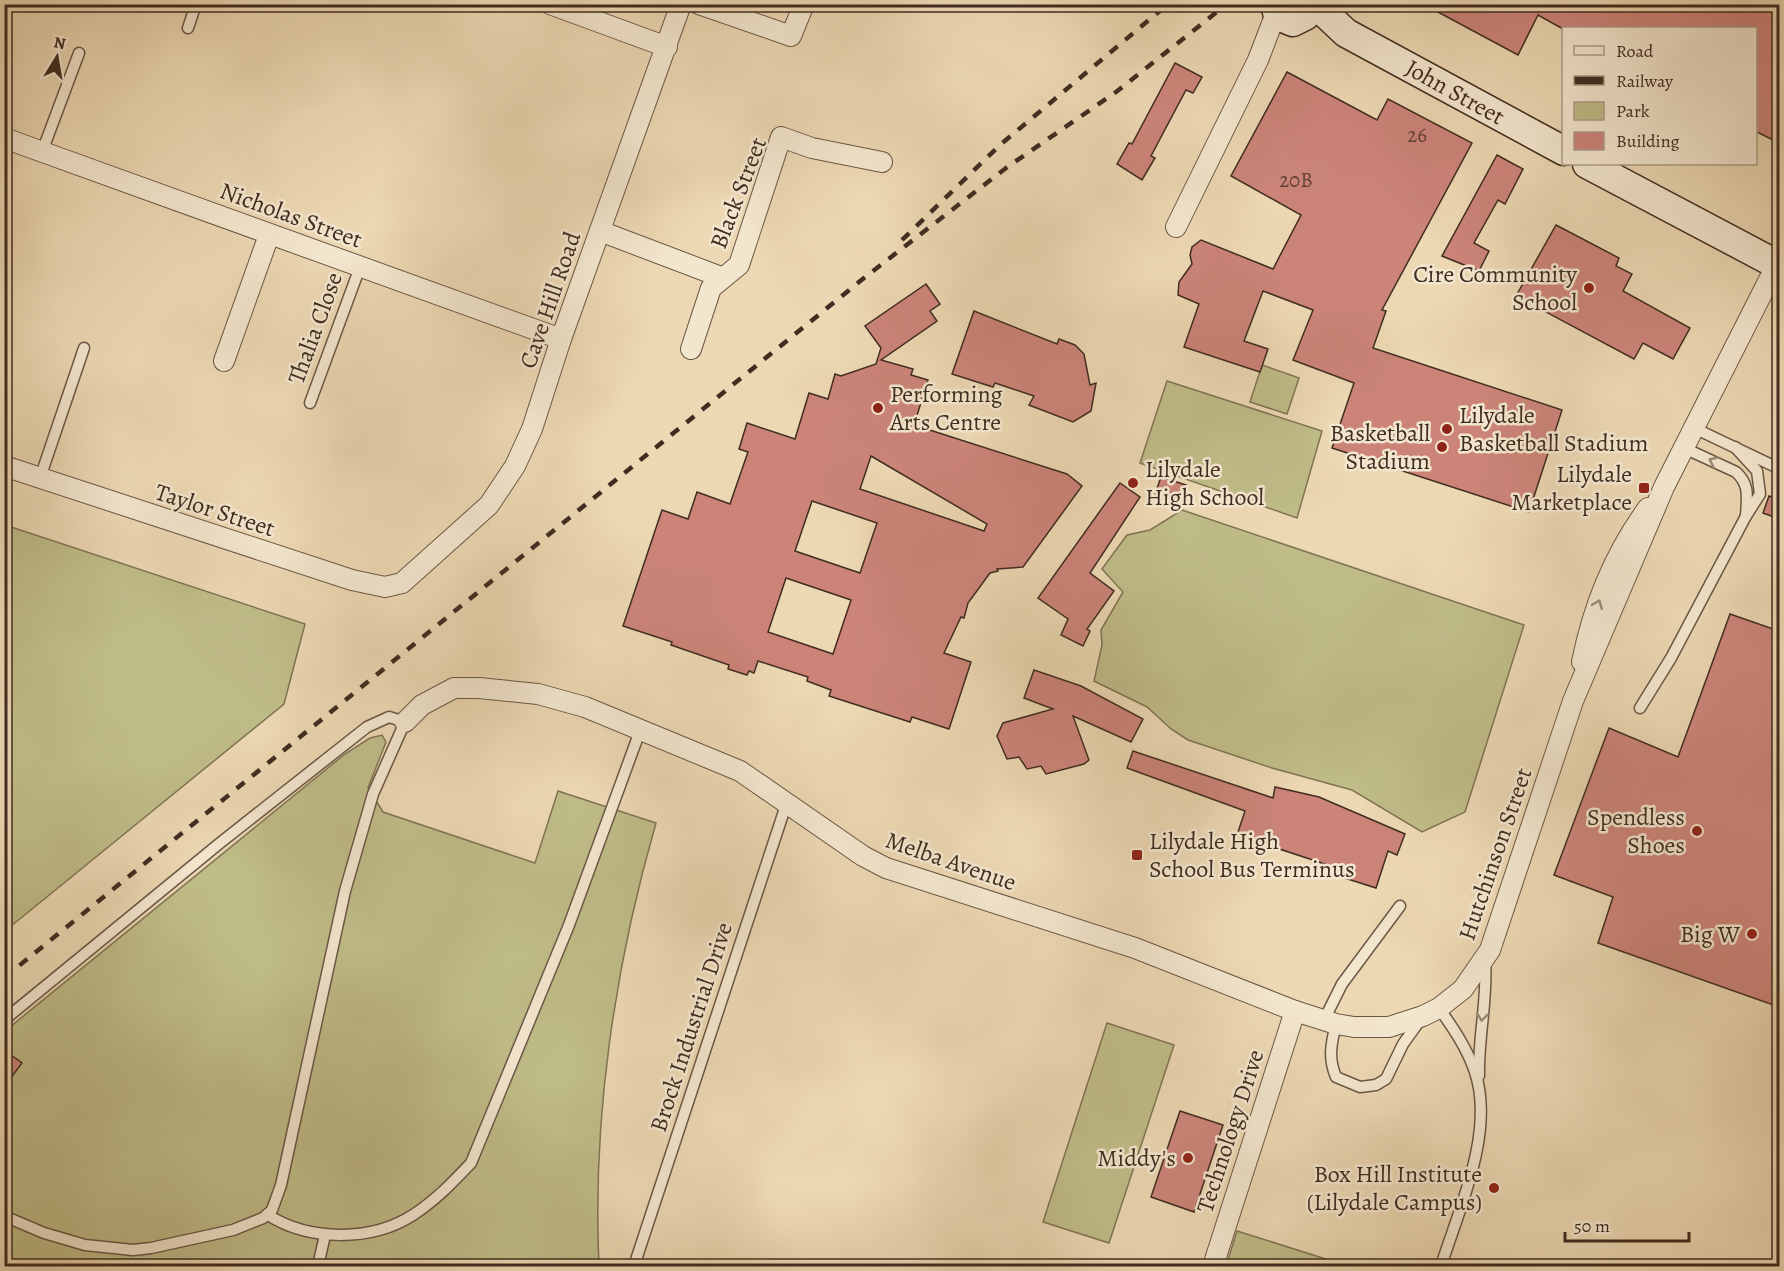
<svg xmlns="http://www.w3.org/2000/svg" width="1784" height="1271" font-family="Alegreya,serif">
<rect width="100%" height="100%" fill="#ecd8b3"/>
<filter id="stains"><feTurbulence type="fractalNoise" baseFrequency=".00333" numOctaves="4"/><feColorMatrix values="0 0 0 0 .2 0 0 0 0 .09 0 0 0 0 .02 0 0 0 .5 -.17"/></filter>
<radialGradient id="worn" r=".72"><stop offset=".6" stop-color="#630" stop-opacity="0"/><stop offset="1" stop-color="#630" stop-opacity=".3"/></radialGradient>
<g fill="#bfbc88" stroke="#807454" stroke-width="1.5">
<polygon points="1262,365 1299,378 1287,414 1250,402"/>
<polygon points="1167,381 1322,431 1297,518 1140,463"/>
<polygon points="1182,510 1524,625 1465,812 1422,832 1352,790 1272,768 1188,740 1171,729 1147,707 1094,681 1102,645 1101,630 1123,592 1102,569 1127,535 1150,530"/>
<polygon points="5,525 305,624 284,704 5,931"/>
<path d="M382 735 386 742 368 788 383 812 535 863 558 791 656 823C615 965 592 1118 599 1266H5V1031L345 754 370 738Z"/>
<polygon points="1107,1023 1174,1045 1109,1243 1043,1222"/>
<polygon points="1237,1231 1348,1266 1226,1266"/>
</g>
<g fill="#cc8479" stroke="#402c21" stroke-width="1.5" fill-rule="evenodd">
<polygon points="1423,4 1604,4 1618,12 1622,4 1779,4 1779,143 1755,131 1755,28 1563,29 1538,15 1518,55"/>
<polygon points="1175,63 1202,77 1193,93 1186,90 1151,156 1155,158 1142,180 1117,164 1129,143 1132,144"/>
<polygon points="1287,72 1377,120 1388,99 1472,143 1382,310 1386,311 1373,348 1562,410 1529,512 1332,448 1354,383 1293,360 1313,310 1263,291 1244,341 1268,349 1260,372 1184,347 1199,304 1178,295 1179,282 1192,264 1190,255 1192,247 1201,240 1273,269 1301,215 1231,176"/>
<polygon points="1497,155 1523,169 1505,204 1498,200 1474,243 1489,251 1479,271 1442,256"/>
<polygon points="1556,225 1619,258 1616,266 1632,274 1623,291 1690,328 1673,359 1643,343 1634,359 1516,296"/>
<path d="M926 284 940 304 930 311 937 321 881 360 913 369 911 375 928 380 914 425 1067 474 1082 486 1023 567 997 569 998 571 990 573 968 603 964 618 961 617 944 653 971 662 949 729 912 717 910 722 829 696 831 690 807 681 808 677 758 661 754 673 749 671 747 675 728 669 729 665 671 645 672 642 623 626 662 510 688 519 697 492 730 504 748 452 739 449 747 423 795 439 809 393 828 399 835 374 841 376 876 364 881 348 865 326ZM871 456 987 524 984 531 860 489ZM812 501 877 523 860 573 795 551ZM786 578 851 600 833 654 768 632Z"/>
<polygon points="974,311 1057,344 1059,339 1075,345 1084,354 1090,385 1096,383 1091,411 1073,422 1029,405 1034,396 995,383 993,387 952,374"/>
<polygon points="1161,477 1186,485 1179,502 1155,494"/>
<polygon points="1120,483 1140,497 1090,573 1114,591 1087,629 1090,631 1083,646 1061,635 1068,619 1038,598"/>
<polygon points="1769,496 1779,499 1779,519 1763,513"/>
<polygon points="1730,614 1779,631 1779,1007 1598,943 1613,897 1554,875 1609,728 1678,757"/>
<polygon points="1034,670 1081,686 1143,719 1131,742 1073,716 1089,760 1084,764 1046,774 1041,766 1027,769 1019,757 1007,759 997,736 1003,723 1053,709 1024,698"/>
<polygon points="1133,751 1273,798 1275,787 1319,797 1405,834 1397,855 1388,851 1376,888 1332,874 1334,867 1237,835 1245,811 1127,768"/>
<polygon points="4,1050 22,1063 4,1087"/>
<polygon points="1180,1111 1223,1125 1194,1212 1151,1197"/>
</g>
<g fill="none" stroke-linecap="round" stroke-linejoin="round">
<g stroke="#6b5746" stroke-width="13">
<g id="service">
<polyline points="188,28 196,4"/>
<polyline points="42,152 79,53"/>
<polyline points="310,403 360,267"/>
<polyline points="1694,428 1780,469"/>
<path d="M1684 448 1736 472C1750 485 1747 497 1746 516"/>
<polyline points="40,478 84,348"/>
<polyline points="1640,708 1671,658 1746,516 1760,494 1757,471 1735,447"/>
<path d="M1439 1008C1453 1028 1467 1048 1475 1072 1495 1132 1459 1209 1441 1266"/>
<polyline points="4,1020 220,843 367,727 389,717 405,722 373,794 345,891 281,1185 272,1210 263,1218 233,1230 151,1248 133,1250 85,1245 44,1233 4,1216"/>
<polyline points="1324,1020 1342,984 1400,906"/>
<path d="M1336 1024C1331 1044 1328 1058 1336 1077L1360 1087 1376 1085 1386 1079 1403 1044 1421 1019"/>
<path d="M1479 1076C1478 1037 1488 998 1485 960"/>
<path d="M268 1215C309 1241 371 1242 413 1215 436 1200 453 1182 471 1163L569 925 640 731"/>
<polyline points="318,1266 325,1235"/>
<polyline points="634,1266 787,802"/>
</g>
</g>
<g stroke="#6b5746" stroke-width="22">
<g id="minor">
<polyline points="550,4 667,47"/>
<polyline points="699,4 791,36 804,4"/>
<polyline points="4,138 561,339"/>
<polyline points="1176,227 1258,60 1276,13"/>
<polyline points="600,231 721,277"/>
<polyline points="691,349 711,288 739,265 781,137 812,148 882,162"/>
<polyline points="224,361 269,235"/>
<polyline points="4,466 352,580 385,587 402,583 489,505 515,466 532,429 561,339 681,4"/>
<path d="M1582 662C1593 607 1615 553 1648 508"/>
<polyline points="405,722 422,705 454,688 479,688 538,694 585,707 740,771 863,856 886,868 1135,948 1295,1011 1336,1024 1354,1027 1389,1027 1423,1016 1439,1008 1463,989 1490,950 1573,701 1664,487 1780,258"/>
<polyline points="1213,1266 1295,1011"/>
</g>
</g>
<g stroke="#402c21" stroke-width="31">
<g id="secondary">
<polyline points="1275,4 1278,16 1293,22 1305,16 1308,4"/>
<polyline points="1315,4 1346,33 1564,151"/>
<polyline points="1587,164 1780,266"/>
</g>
</g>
<use href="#service" stroke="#f3e6ce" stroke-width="10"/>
<use href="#minor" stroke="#f3e6ce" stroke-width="20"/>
<use href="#secondary" stroke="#f3e6ce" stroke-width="28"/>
<g stroke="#402c21" stroke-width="4.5" stroke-dasharray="10 10" stroke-linecap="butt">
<polyline points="902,240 1000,145 1168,4"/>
<polyline points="4,978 864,278 1006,168 1116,92 1227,4"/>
</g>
</g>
<defs><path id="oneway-chevron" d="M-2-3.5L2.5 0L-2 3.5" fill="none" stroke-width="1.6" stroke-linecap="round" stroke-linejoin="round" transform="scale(1.5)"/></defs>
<g stroke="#9a8978">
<use href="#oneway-chevron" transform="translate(1713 461) rotate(-155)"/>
<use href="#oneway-chevron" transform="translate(1598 604) rotate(-68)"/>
<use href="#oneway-chevron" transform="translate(1482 1017) rotate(97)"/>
</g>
<g fill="#8f2418" stroke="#f3e6ce" stroke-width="2">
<circle cx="1589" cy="288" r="6"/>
<circle cx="878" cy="408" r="6"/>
<circle cx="1447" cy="429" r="6"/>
<circle cx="1442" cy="447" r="6"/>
<circle cx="1133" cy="483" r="6"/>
<rect x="1638" y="482" width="12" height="12" rx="3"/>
<circle cx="1697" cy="831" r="6"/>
<rect x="1131" y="849" width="12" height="12" rx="3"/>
<circle cx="1752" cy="934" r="6"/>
<circle cx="1188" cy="1158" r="6"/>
<circle cx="1494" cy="1188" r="6"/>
</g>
<g text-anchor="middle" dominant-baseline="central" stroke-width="5" stroke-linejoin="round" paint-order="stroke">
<g font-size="21" fill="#634237">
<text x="1417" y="135">26</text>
<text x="1296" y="180">20B</text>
</g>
<g font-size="24" fill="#402c21" stroke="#f3e6ce">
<text transform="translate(1455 92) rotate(29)">John Street</text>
<text transform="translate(738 193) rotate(-69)">Black Street</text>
<text transform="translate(291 215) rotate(20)">Nicholas Street</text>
<text transform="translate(550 300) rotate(-71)">Cave Hill Road</text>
<text transform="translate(315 328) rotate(-70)">Thalia Close</text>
<text transform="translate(215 510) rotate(18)">Taylor Street</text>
<text transform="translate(1495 854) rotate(-71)">Hutchinson Street</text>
<text transform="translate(951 861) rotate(19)">Melba Avenue</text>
<text transform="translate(691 1027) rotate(-72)">Brock Industrial Drive</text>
<text transform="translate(1230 1131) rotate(-72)">Technology Drive</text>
</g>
<g font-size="24" fill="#402c21" stroke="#f3e6ce" text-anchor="end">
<text x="1577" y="274">Cire Community<tspan x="1577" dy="28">School</tspan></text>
<text x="890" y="394" text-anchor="start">Performing<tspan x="890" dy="28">Arts Centre</tspan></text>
<text x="1459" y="415" text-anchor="start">Lilydale<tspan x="1459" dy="28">Basketball Stadium</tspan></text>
<text x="1430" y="433">Basketball<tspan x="1430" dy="28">Stadium</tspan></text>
<text x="1145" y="469" text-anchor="start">Lilydale<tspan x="1145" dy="28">High School</tspan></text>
<text x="1632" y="474">Lilydale<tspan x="1632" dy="28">Marketplace</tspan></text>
<text x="1685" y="817">Spendless<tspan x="1685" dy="28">Shoes</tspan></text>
<text x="1149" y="841" text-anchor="start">Lilydale High<tspan x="1149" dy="28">School Bus Terminus</tspan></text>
<text x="1740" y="934">Big W</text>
<text x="1176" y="1158">Middy's</text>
<text x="1482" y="1174">Box Hill Institute<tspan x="1482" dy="28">(Lilydale Campus)</tspan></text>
</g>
</g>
<rect width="1784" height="1271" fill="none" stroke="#ecd8b3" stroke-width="24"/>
<rect x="6" y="6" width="1772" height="1259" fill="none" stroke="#402c21" stroke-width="3"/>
<rect x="12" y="12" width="1760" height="1247" fill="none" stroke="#402c21" stroke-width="1.5"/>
<rect x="1562" y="27" width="195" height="138" fill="#f3e6ce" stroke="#ab9c89" stroke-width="1.5"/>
<rect x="1574" y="46" width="30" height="9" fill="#f3e6ce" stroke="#ab9c89" stroke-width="1.5"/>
<text x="1616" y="57" font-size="18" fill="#402c21">Road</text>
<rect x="1574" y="76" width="30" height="9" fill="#402c21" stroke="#ab9c89" stroke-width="1.5"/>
<text x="1616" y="87" font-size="18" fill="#402c21">Railway</text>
<rect x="1574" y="102" width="30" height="18" fill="#bfbc88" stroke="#ab9c89" stroke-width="1.5"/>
<text x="1616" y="117" font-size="18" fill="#402c21">Park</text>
<rect x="1574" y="132" width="30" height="18" fill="#cc8479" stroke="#ab9c89" stroke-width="1.5"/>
<text x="1616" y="147" font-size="18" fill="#402c21">Building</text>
<g transform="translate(57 57) rotate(11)" stroke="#f3e6ce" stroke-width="4.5" paint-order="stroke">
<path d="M0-4.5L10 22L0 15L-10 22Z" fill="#402c21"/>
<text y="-9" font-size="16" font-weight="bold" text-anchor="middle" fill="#402c21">N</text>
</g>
<path d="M1565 1232v9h124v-9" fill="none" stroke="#402c21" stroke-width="3"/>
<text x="1574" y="1232" font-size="18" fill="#402c21" stroke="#f3e6ce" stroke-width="4.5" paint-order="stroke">50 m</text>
<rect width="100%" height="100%" filter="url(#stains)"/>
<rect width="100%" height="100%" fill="url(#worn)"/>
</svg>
